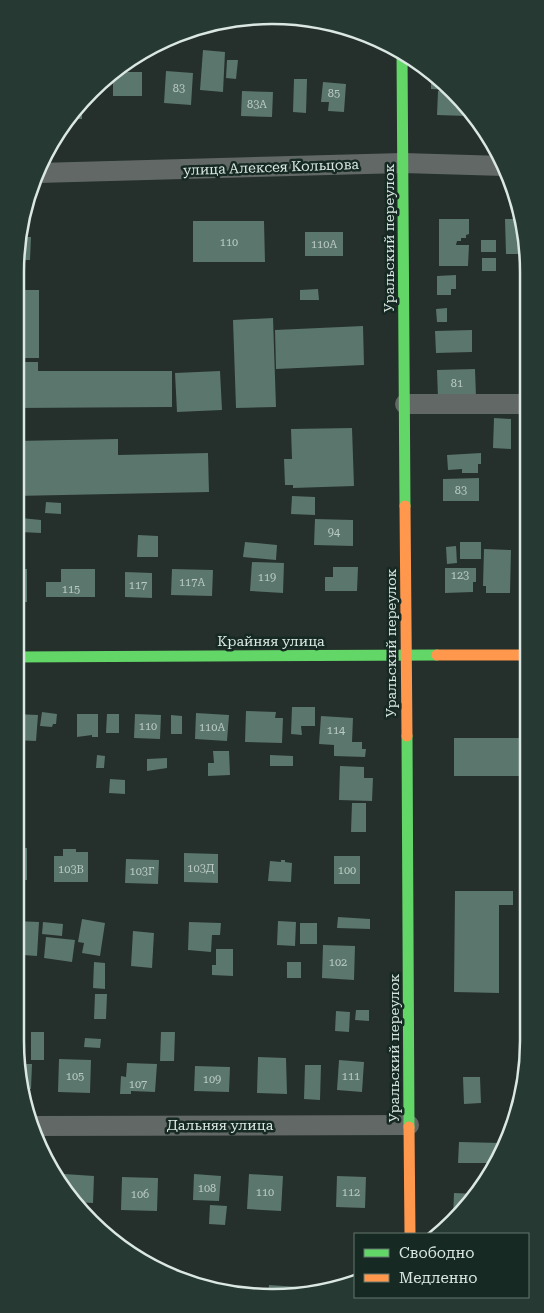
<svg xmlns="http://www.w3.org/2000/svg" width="544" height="1313" font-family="'Roboto Serif',serif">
<rect width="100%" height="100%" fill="#252f2b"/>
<g fill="#5b766c">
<polygon points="203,50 225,52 223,92 200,90"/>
<polygon points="227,60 238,60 236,79 226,78"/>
<polygon points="166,71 193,73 191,105 164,103"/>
<polygon points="119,72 142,72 142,96 113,96 113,76"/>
<polygon points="431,73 450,90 431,89"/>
<polygon points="294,79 307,79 306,113 293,112"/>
<polygon points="323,82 346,84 344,112 328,111 329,102 321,102"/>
<polygon points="242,91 273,92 272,117 241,116"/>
<polygon points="438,91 453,91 465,103 466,116 437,115"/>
<polygon points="82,100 82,119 69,119 79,103"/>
<polygon points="439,219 469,219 469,234 466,235 466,238 461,238 461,241 457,241 456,245 469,245 468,266 439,266"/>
<polygon points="505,219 522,219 523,254 506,254"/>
<polygon points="193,221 264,221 265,262 193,262"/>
<rect x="305" y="232" width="38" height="24"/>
<polygon points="21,237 31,237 30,260 17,260"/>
<rect x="481" y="240" width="15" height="12"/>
<rect x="482" y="258" width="14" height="13"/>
<polygon points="456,275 456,289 451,289 451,295 437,295 437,276"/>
<polygon points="318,289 319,300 300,300 300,290"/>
<rect x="15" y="290" width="24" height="68"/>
<polygon points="447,308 447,322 437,322 436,309"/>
<polygon points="273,318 276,407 236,408 233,320"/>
<polygon points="363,326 364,365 276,369 275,330"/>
<polygon points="472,330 472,352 436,353 435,331"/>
<polygon points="523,355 527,355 527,388 525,388"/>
<polygon points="15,362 38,362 38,371 172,371 172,407 15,408"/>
<polygon points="475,369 476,397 438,398 437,370"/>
<polygon points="220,371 222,410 177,412 175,373"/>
<polygon points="494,418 511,419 511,449 493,448"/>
<polygon points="352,428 354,486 293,488 293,485 285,485 284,459 292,459 291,429"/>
<polygon points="118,439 118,455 208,453 209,492 15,496 15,441"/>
<polygon points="481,453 481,464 478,464 478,473 462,473 462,469 448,470 447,455"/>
<polygon points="479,478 479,501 443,501 443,479"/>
<polygon points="292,496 315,497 315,515 291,514"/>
<polygon points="46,502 61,503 61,514 45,513"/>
<polygon points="21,518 41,520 41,533 20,532"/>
<polygon points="315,519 353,520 353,546 314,545"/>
<polygon points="138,535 158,536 158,557 137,557"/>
<polygon points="245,542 277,545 276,560 243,557"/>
<rect x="460" y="542" width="21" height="17"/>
<polygon points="456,546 457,563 447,564 446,547"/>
<polygon points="484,549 511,550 510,593 486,593 486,586 483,586"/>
<polygon points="520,556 528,556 528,591 520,590"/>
<polygon points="252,562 284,563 283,593 250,591"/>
<polygon points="333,567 358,567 357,591 325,591 325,577 333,577"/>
<polygon points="445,568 476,568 476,582 473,582 473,592 445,593"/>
<rect x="15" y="569" width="12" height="33"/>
<polygon points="61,569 95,569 95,597 46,597 46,582 61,582"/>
<polygon points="172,569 213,570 212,596 171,595"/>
<polygon points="125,572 152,573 152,598 125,597"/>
<polygon points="292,707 315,707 315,726 301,726 302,735 291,734"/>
<polygon points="246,711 276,712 275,718 283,718 282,743 245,742"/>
<polygon points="42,712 57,714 56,724 53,724 52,727 40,726"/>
<polygon points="196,713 229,715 227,741 195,739"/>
<polygon points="15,714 38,715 36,741 15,740"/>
<polygon points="77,714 98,714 98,737 92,737 92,735 77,737"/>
<polygon points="107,714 119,714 119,733 106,733"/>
<polygon points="135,714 161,715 160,739 134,738"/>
<polygon points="171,715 182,716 182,734 171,734"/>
<polygon points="321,716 353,718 352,742 362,742 362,749 366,749 365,757 334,756 334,745 319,744"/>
<rect x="454" y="738" width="65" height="38"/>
<polygon points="213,751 229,751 230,775 208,776 208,763 214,763"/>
<polygon points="97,755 105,756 104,768 96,768"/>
<polygon points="270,755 293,756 293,766 270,766"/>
<polygon points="167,758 167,768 147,771 147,759"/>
<polygon points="340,766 364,767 364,778 373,778 372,801 339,800"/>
<polygon points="110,779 125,780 125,794 109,793"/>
<polygon points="352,803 366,803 366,832 351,832"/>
<rect x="15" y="848" width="12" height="32"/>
<polygon points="63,849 76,849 76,852 88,852 88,882 54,882 54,856 63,856"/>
<polygon points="184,853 218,854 218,883 184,882"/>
<rect x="334" y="856" width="26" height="28"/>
<polygon points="126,859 159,860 158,884 125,883"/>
<polygon points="281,860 285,860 285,862 292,863 291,882 268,881 270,861 281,862"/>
<polygon points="455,891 513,891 513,905 499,905 499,993 454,992"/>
<polygon points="338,917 370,919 370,929 337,928"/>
<polygon points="82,919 105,923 100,956 82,953 84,943 78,942"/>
<polygon points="15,921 39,922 37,956 23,955 22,959 15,958"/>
<polygon points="278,921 296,922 295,946 277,945"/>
<polygon points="43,922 63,924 62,936 42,934"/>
<polygon points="189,922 221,923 220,935 212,935 211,952 188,950"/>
<rect x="300" y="923" width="17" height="21"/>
<polygon points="133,931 154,933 152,968 131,966"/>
<polygon points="46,937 75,940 72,962 44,958"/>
<polygon points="323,945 355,946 354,980 322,978"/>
<polygon points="216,949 233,949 233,976 212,975 212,965 216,965"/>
<polygon points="94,962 105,963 105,989 93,988"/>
<rect x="287" y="962" width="14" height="16"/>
<polygon points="95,994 107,994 106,1019 94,1019"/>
<polygon points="356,1010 369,1010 369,1021 355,1020"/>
<polygon points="336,1011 350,1012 349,1032 335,1031"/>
<rect x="31" y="1032" width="13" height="28"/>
<polygon points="161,1032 175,1032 174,1061 160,1061"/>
<polygon points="85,1038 101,1039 100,1048 84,1047"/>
<polygon points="258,1057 286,1058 287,1094 257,1093"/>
<polygon points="59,1059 91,1060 90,1093 58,1092"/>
<polygon points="339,1060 364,1062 362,1092 337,1090"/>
<polygon points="127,1063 157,1064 155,1092 131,1091 131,1094 120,1094 121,1076 126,1077"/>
<polygon points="19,1064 32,1064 31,1089 23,1089"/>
<polygon points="305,1065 321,1065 320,1100 304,1099"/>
<polygon points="195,1066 230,1067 229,1092 194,1091"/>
<polygon points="463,1077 480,1077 481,1103 464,1104"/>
<polygon points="459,1142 501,1143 500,1151 494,1163 458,1163"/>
<polygon points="64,1174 94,1176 93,1203 74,1202 64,1185"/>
<polygon points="194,1174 221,1176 219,1201 193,1200"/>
<polygon points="249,1174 283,1176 281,1211 247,1209"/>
<polygon points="337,1176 366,1177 365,1208 336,1207"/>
<polygon points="122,1177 158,1178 157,1211 121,1210"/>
<polygon points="454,1193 478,1194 453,1219"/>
<polygon points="210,1205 227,1206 225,1225 209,1224"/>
<polygon points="155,1265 171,1266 171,1273 155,1267"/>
<polygon points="269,1285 299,1287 299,1294 268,1295"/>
</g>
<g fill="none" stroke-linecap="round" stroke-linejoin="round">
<g stroke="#626866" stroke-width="20">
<polyline points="38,173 403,163 504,166"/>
<polyline points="405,404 527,404"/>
<polyline points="30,1126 409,1125"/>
</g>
<g stroke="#63d668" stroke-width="11">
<polyline points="402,52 405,506"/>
<polyline points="15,657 437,655"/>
<polyline points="407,736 409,1127"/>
</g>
<g stroke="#ff974d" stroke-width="11">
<polyline points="405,506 407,736"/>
<polyline points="437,655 528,655"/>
<polyline points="409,1127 410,1234"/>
</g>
</g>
<g text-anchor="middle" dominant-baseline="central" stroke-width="5" stroke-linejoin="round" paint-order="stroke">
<g font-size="11" fill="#bacbc4">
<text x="179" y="88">83</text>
<text x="334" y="93">85</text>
<text x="257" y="104">83А</text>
<text x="229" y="242">110</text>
<text x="324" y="244">110А</text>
<text x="457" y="383">81</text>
<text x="461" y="490">83</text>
<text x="334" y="532">94</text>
<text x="460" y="575">123</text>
<text x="267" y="577">119</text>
<text x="192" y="582">117А</text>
<text x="138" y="585">117</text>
<text x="71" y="589">115</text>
<text x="148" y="726">110</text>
<text x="212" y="727">110А</text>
<text x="336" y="730">114</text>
<text x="201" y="868">103Д</text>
<text x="71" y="869">103В</text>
<text x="347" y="870">100</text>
<text x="142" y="871">103Г</text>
<text x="338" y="962">102</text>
<text x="75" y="1076">105</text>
<text x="351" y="1076">111</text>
<text x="212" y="1079">109</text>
<text x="138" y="1084">107</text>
<text x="207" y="1188">108</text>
<text x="265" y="1192">110</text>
<text x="351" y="1192">112</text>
<text x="140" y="1194">106</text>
</g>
<g font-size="14" fill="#dae7e2" stroke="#162a23">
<text transform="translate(271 167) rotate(-2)">улица Алексея Кольцова</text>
<text transform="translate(389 238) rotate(-90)">Уральский переулок</text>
<text x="271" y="641">Крайняя улица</text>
<text transform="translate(391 643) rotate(-90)">Уральский переулок</text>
<text transform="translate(394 1048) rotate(-90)">Уральский переулок</text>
<text x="220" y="1125">Дальняя улица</text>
</g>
</g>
<path d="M0 0H544V1313H0ZM272 24H272A248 248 0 0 1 520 272V1041A248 248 0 0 1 272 1289H272A248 248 0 0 1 24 1041V272A248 248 0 0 1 272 24Z" fill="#263932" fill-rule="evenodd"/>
<path fill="none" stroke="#dae7e2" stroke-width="2.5" d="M272 24H272A248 248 0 0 1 520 272V1041A248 248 0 0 1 272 1289H272A248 248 0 0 1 24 1041V272A248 248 0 0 1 272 24Z"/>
<rect x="354" y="1233" width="175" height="65" fill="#162a23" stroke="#64766f"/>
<rect x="364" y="1249" width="25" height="8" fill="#63d668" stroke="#64766f"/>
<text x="399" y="1258" font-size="15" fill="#dae7e2">Свободно</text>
<rect x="364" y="1274" width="25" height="8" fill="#ff974d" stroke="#64766f"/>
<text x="399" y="1283" font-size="15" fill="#dae7e2">Медленно</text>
</svg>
